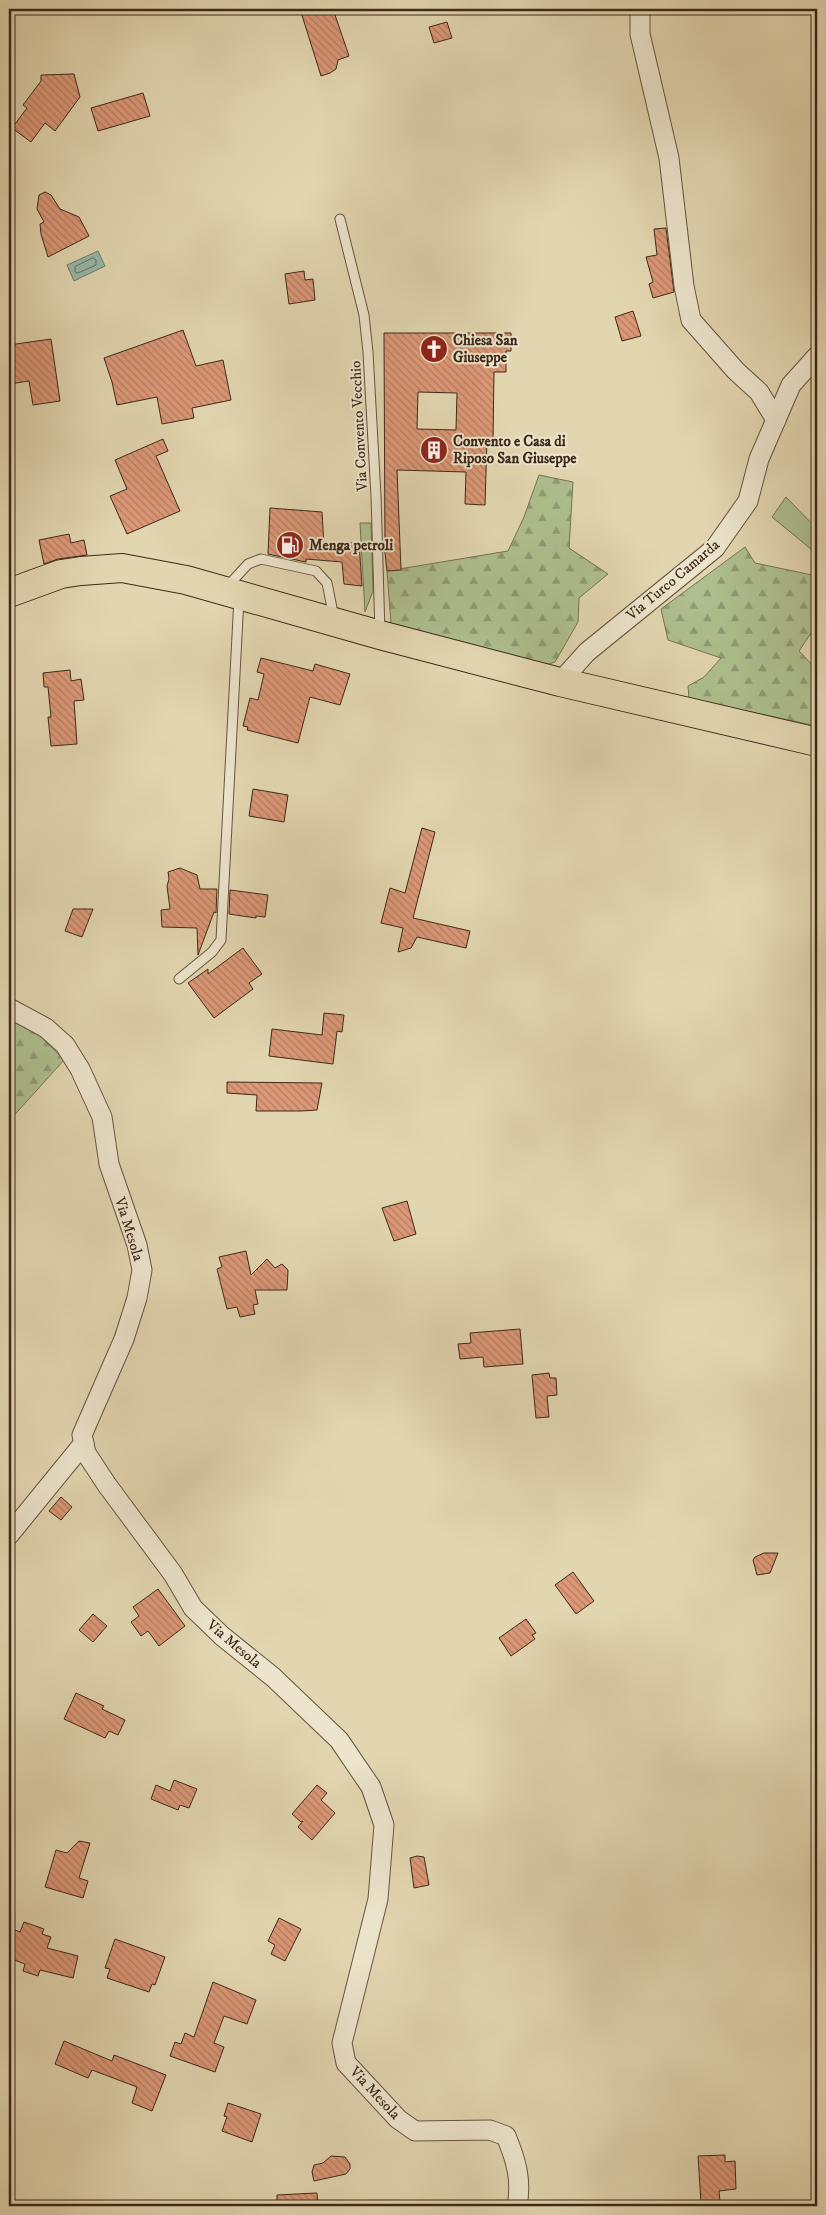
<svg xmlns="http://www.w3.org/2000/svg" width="826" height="2215" font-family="'IM FELL DW Pica',serif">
<defs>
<pattern id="forest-firs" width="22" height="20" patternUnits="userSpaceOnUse" patternTransform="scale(1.25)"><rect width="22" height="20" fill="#aebf8f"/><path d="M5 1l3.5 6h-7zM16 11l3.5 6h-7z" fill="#8f9b74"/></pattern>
<pattern id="building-back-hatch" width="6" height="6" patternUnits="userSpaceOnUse" patternTransform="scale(1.25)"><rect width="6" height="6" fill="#dc9877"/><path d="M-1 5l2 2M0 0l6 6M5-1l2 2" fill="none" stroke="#b47c61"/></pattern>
</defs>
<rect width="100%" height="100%" fill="#e2d6b0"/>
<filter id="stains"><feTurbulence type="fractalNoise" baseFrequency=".004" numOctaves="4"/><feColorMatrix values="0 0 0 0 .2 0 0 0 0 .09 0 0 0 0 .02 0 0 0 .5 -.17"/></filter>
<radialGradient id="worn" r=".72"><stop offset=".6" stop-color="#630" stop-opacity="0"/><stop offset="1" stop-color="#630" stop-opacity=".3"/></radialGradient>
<g fill="#aebf8f" stroke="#767454">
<polygon points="786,497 817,529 817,554 772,517"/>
<polygon points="360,523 371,523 373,591 365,612"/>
</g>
<g fill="url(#forest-firs)" stroke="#767454">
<polygon points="539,475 573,482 569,548 608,574 579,598 578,622 555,662 543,666 391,623 387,571 508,551 524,517"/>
<polygon points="745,547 755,563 817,576 817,624 799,651 817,670 817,726 689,699 688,686 704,677 721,658 668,640 661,609"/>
<polygon points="9,1018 32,1027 64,1060 9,1121"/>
</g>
<polygon fill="#95b9a9" stroke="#727f6f" points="98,251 105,266 74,281 67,265"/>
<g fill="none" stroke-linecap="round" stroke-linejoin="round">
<polygon stroke="#6a7161" stroke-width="1" points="93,258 96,260 96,265 78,273 75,272 75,267"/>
</g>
<g fill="url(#building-back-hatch)" stroke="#3e2919" fill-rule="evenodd">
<polygon points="300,9 333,9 349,56 338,60 336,69 330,73 321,76"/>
<polygon points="447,22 452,38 434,43 429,27"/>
<polygon points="74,74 80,97 55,131 45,123 31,142 12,128 27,108 23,105 41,81 41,75"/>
<polygon points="143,93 150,116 98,131 91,108"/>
<polygon points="45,192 51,195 60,209 79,217 89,236 48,257 41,234 40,224 44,222 37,209 39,195"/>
<polygon points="666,228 674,292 653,298 649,284 653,282 646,257 657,255 654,229"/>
<polygon points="304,271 305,280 313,279 315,300 289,304 285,274"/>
<polygon points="633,311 641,336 622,341 615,317"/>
<polygon points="183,330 196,366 223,360 231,400 192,408 194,418 162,424 157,397 117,405 112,382 104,358"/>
<path d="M384 333H511V351H506V372H494L493 439H487L485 505 465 504 466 472 397 470 401 570 387 571 385 553ZM418 392 457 393 456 430 417 429Z"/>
<polygon points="51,339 60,401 33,405 29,381 9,384 9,345"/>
<polygon points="163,439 168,451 156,456 180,511 127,534 110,496 127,489 115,460"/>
<polygon points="270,508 322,512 324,546 359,542 362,586 344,584 342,562 306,559 306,562 268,554"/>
<polygon points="69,534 71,543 84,540 87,555 58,559 44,564 39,540"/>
<polygon points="261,658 313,671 315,664 350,674 340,705 310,697 298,743 247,730 248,727 243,726 250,698 258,700 264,674 257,672"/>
<polygon points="70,670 71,681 81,679 84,700 74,701 77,744 51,746 48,717 51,717 48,687 44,687 43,673"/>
<polygon points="253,789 288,795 284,822 249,816"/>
<polygon points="422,828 435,832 413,918 470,931 466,948 417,937 411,948 398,952 403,928 381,923 390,888 405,893"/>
<polygon points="180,868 197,875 200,889 217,889 216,913 214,912 198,955 197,928 162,927 161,910 170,909 167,886 169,879 168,872"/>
<polygon points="230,890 268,895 265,917 256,916 256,918 229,914"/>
<polygon points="73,909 93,909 82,937 65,931"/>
<polygon points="243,948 262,974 249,983 253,989 214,1018 188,983 208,969 208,974"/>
<polygon points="324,1013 344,1015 342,1032 337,1031 333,1064 269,1056 272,1029 322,1035"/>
<polygon points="227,1082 322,1083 317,1110 301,1111 256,1111 257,1095 227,1093"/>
<polygon points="407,1201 416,1234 394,1241 382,1208"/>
<polygon points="246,1251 251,1275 267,1259 275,1268 282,1264 288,1270 287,1290 255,1290 258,1304 253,1305 255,1314 240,1317 237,1307 227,1309 217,1269 222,1267 219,1257"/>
<polygon points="520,1329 523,1364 484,1367 483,1357 460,1359 458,1344 471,1343 470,1333"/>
<polygon points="549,1373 550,1378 556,1378 557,1395 547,1396 549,1417 536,1418 532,1375"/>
<polygon points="61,1497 72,1507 61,1520 49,1511"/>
<polygon points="764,1553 778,1553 770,1573 757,1575 753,1560 755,1557"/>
<polygon points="573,1572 594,1601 576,1614 555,1585"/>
<polygon points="158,1589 185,1626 159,1646 148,1631 141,1636 131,1622 139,1616 133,1607"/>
<polygon points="93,1614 107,1626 93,1642 79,1630"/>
<polygon points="526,1619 536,1633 532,1635 535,1639 511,1656 499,1638"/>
<polygon points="76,1693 104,1706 102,1709 125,1720 118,1735 109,1731 105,1738 64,1719"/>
<polygon points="174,1780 197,1789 189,1808 180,1805 178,1810 151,1799 156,1785 170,1791"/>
<polygon points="317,1785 327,1793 321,1800 335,1813 312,1840 298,1827 303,1821 301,1822 292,1814"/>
<polygon points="79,1841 90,1843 79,1878 88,1881 83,1898 45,1887 56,1850 67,1853"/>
<polygon points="417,1856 424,1857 429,1885 414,1888 410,1858"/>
<polygon points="279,1918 301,1929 285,1961 271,1954 275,1945 268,1941"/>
<polygon points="24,1922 44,1929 42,1934 51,1937 47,1948 78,1956 73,1978 40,1970 38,1976 23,1971 25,1964 9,1958 9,1948 15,1930 20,1932"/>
<polygon points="115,1939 165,1957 155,1985 152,1984 149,1992 107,1978 110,1969 105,1968"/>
<polygon points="213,1982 256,2000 247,2024 224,2016 214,2043 224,2047 215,2072 170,2056 175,2042 181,2044 185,2033 194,2037"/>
<polygon points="64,2041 112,2061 114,2055 166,2075 152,2111 132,2103 137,2087 92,2070 88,2078 55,2064"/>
<polygon points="228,2103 261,2114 252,2142 222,2131 227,2117 224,2116"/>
<polygon points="725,2155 725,2162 735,2161 736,2189 719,2191 720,2201 701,2203 698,2156"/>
<polygon points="331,2156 345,2157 350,2164 350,2169 346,2174 314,2181 312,2172 314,2165 323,2163"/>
<polygon points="317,2193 318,2206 277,2206 277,2195"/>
</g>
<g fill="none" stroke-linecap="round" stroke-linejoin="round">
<g stroke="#67543f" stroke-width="11">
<g id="lane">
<polyline points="340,219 364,315 368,352 376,496 380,633"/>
<polyline points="226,588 248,564 261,559 316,571 327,583 334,618"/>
<polyline points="179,979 212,952 221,940 239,598"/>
</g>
</g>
<g stroke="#67543f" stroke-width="21">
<g id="street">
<polyline points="640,9 640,34 669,158 684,286 691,320 736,371 759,392 776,420"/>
<polyline points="560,682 587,652 715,548 748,501 759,459 791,385 817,356"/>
<path d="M9 1008 46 1028 65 1045 80 1069 102 1117 109 1164 137 1245 142 1270 137 1298 124 1339 82 1435 86 1453 107 1485 173 1574 193 1608 222 1636 273 1677 339 1740 371 1787 384 1825 378 1899 342 2043 346 2063 398 2119 415 2131 490 2130 506 2136C516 2160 522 2180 517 2206"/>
<polyline points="9,1535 84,1443"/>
</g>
</g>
<g stroke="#3e2919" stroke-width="30">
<polyline id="primary" points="9,593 61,574 81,571 122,568 186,580 380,635 560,682 817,742"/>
</g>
<use href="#lane" stroke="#ece4cc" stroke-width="9"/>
<use href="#street" stroke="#ece4cc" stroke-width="19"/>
<use href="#primary" stroke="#e2d6b0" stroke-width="28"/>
</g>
<defs>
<g id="church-disc" transform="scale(1.4375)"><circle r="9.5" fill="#8f2418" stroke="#ece4cc"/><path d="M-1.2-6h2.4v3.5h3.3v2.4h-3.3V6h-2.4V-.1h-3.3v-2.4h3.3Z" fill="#fff"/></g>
<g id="building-disc" transform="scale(1.4375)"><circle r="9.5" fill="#8f2418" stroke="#ece4cc"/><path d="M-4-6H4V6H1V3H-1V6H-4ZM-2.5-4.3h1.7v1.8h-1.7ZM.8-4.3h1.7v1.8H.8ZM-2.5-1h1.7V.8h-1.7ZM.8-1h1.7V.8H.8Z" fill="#fff"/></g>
<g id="fuel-disc" transform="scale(1.4375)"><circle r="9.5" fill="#8f2418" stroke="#ece4cc"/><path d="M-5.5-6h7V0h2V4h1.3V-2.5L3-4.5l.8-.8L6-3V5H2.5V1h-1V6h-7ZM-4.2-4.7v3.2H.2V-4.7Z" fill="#fff"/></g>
</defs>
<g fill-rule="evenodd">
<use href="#church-disc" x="434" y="349"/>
<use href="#building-disc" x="434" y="450"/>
<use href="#fuel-disc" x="290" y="545"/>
</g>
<g text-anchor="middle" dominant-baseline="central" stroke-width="4" stroke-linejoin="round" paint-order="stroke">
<g font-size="15" font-weight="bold" fill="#3e2919" stroke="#ece4cc" text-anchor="start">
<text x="453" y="340">Chiesa San<tspan x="453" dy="17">Giuseppe</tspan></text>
<text x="453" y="441">Convento e Casa di<tspan x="453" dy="17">Riposo San Giuseppe</tspan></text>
<text x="309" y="545">Menga petroli</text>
</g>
<g font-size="15" fill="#3e2919" stroke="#ece4cc">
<text transform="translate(359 426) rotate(-93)">Via Convento Vecchio</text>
<text transform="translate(673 580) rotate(-40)">Via Turco Camarda</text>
<text transform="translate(129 1229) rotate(73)">Via Mesola</text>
<text transform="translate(234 1644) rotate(40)">Via Mesola</text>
<text transform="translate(375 2093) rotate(47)">Via Mesola</text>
</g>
</g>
<rect width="826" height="2215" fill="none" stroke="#e2d6b0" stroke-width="30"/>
<rect x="10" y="10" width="806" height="2195" fill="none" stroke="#3e2919" stroke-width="2.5"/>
<rect x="15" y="15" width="796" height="2185" fill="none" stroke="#3e2919"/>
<rect width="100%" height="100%" filter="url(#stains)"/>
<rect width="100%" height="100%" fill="url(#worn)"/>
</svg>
